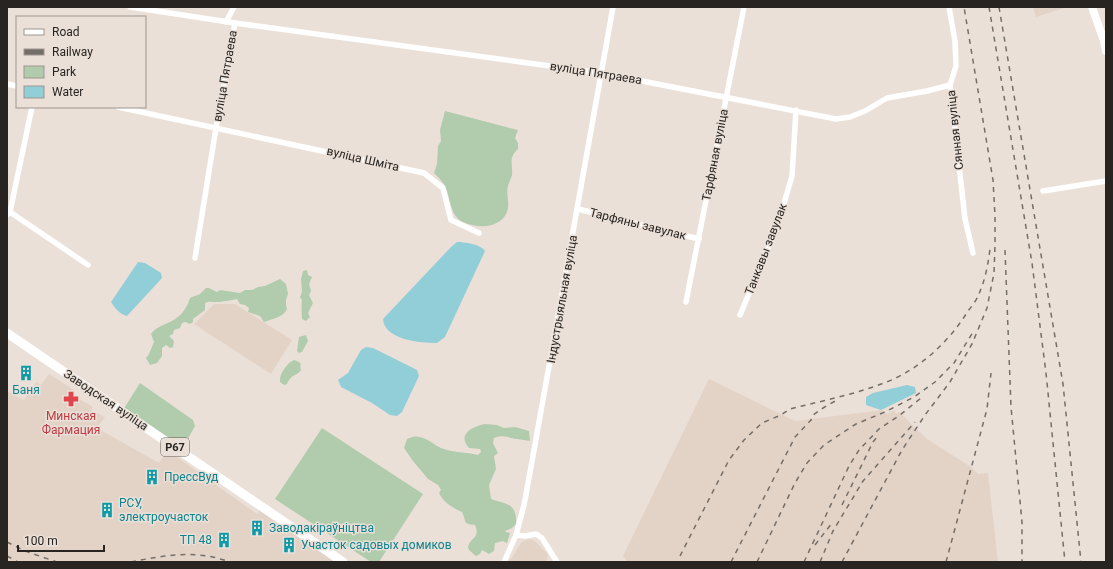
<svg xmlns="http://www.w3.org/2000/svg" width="1113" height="569" font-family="Roboto,sans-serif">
<rect width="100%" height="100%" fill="#eae0d8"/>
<g fill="#e3d3c7">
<polygon points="1033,7 1067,7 1036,17"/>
<polygon points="214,304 235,304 292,340 271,374 194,324"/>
<polygon points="49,374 74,390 71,394 93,407 91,410 105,417 97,428 159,463 167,450 257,514 260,510 335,562 7,562 7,391 24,400 36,382 41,385"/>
<polygon points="709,379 795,421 883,410 887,414 894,410 896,414 899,412 927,439 971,467 978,474 988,473 998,562 627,562 623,556"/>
<polygon points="529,539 535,541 547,553 548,557 545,562 509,562 522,542"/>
</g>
<g fill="#b1ccac">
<path d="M445 111 518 130 515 138 518 143V149C508 158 513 164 512 175 511 179 509 182 508 186 506 193 509 200 508 208 504 228 480 229 465 223 449 217 451 197 444 184 441 180 438 177 434 173L437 164 438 146 441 141 440 130Z"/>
<path d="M307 270 308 275 312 277 309 284 311 291 309 295 313 303 308 313 310 317 306 321 302 319C302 317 301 302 302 300L300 297 302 292 301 279 303 271Z"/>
<path d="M280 279 286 284 288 294 286 300V305L287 309C284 317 272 319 264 322L260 316 248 312 249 308 245 305 240 304 237 299C231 300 222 302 217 302 212 302 209 301 205 303V310L193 319V322L190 324 185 322 182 323 180 328 174 330 173 334 169 336 174 341 173 347 170 348 166 345 162 348V356L157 363 150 365 146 358 149 354 154 342 151 334C157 325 167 325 175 319 183 314 187 307 190 298L200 294 206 288H209L217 292 220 290 240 293 245 290H252L258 287 265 286Z"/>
<polygon points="306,335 308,341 302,352 299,353 297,351 299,337"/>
<path d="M294 360 299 362 301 364 300 366 301 370C296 377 292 373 287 384L284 385 280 382C279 374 287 363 294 360Z"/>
<polygon points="140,383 193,420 195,426 181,451 123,410"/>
<path d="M485 424 497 425 504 428 515 427 529 431 530 441C525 440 522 440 517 439 508 438 503 434 494 438L493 443 498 453 494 456 496 469 489 485 491 499C506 504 517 503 516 524L512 528 505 531 506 532 510 533 507 543 503 541 495 543 494 551 489 554 482 550 480 554 476 556 470 551 468 548C469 537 481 539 475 525 462 524 467 522 462 512 453 508 443 502 439 493L441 490 438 485 428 479 413 461 404 448 407 439C412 437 415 436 419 437 428 438 434 445 441 448 453 453 466 452 478 455L481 452 480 449 469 448C456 434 474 426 485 424Z"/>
<polygon points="322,428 423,494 379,562 371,562 275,499"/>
</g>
<g fill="#91ced8">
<path d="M457 242C465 242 480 244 485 251L445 337 437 343C421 343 384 340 383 319L451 247Z"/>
<path d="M138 262 145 263 161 273 162 278 127 316C119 314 115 308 111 302Z"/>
<polygon points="366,347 373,348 417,370 419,376 402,412 397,416 390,415 372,403 341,387 338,380 348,373 361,350"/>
<polygon points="907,385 915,387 916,393 881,410 866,405 866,397 873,393"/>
</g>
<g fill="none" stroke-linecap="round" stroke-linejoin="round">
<g stroke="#fff" stroke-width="5.5">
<polyline points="130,7 235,23 601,73 836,119 850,117 865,111 887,98 927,91 950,85"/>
<polyline points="949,7 955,41 956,66 950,85 965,219 973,253"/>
<polyline points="226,22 234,7"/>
<polyline points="7,84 17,86"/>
<polyline points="118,107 424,173 443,188 451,220 479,233"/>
<polyline points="1043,191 1106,181"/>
<polyline points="578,209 699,239"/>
<polyline points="10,212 88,265"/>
<polyline points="7,215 10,212 32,107"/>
<polyline points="195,258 216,128 235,23"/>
<polyline points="686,302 744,7"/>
<polyline points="740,315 777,227 792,176 796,110"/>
<polyline points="504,562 516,535"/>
<polyline points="557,562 542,538 536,534 525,536 516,535 524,505 531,467 613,7"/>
</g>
<polyline stroke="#fff" stroke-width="8" points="1092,7 1104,41 1106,51"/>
<polyline stroke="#fff" stroke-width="9" points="7,333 343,562"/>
<g stroke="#746e69" stroke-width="1.5" stroke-dasharray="5 5" stroke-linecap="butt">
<polyline points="989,7 1032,263 1046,373 1065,562"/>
<polyline points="999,7 1063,384 1081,562"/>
<polyline points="1005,250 1011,407 1022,522 1022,562"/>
<polyline points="842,505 873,442 878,436"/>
<polyline points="7,542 25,551 57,562"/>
<polyline points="815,545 832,523"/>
<polyline points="7,556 18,562"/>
<path d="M680 556 729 460 744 440 762 423 781 415 790 409C821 401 853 395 884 383 919 370 949 342 968 311 972 306 976 301 978 296 985 281 988 265 990 249"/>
<path d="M131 562C156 557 181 552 207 556 215 557 223 560 231 562"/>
<polyline points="731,562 795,437 811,420 813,415 823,408 837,400"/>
<polyline points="757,562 795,483 807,463 824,445 856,424 885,412 914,397 935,382 954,363 973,332"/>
<polyline points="804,562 849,466 859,450 879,429 900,415 921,398"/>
<polyline points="820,562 833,531 863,481 915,422"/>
<polyline points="842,562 902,450 925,415 950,382 972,344 987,308 994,273 995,245 995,216 993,180 964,7"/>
<polyline points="946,562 987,409 991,373"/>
</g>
</g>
<defs>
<g id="building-bare" transform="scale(1.2)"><path d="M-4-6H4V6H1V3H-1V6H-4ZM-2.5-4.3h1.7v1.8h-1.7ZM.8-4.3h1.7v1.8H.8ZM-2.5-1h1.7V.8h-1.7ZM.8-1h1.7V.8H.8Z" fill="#0f9aa8" stroke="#eae0d8" stroke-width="2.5" paint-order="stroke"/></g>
<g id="pharmacy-bare" transform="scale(1.2)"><path d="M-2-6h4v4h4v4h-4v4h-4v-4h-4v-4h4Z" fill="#e0444e" stroke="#eae0d8" stroke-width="2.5" paint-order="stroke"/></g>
</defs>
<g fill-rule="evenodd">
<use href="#building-bare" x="26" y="373"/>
<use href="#pharmacy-bare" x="71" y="399"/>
<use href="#building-bare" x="152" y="477"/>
<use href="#building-bare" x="107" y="510"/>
<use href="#building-bare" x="257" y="528"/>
<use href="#building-bare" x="224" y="540"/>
<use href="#building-bare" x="289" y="545"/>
</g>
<g text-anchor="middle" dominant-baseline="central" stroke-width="3" stroke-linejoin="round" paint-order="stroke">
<rect fill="#eae0d8" stroke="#625c58" stroke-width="1" x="161" y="438" width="28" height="18" rx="3"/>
<g font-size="11" font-weight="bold" fill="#282421">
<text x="175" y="447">Р67</text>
</g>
<g font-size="12" fill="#282421" stroke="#eae0d8">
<text transform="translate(596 73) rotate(9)">вуліца Пятраева</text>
<text transform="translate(225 76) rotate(-80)">вуліца Пятраева</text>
<text transform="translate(955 130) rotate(-96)">Сянная вуліца</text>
<text transform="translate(715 155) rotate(-79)">Тарфяная вуліца</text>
<text transform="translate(363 159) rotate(13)">вуліца Шміта</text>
<text transform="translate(638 224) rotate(14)">Тарфяны завулак</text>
<text transform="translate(766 249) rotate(-69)">Танкавы завулак</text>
<text transform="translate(562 299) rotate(-80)">Індустрыяльная вуліца</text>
<text transform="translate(106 400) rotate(34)">Заводская вуліца</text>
</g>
<g font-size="12" fill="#0d838f" stroke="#eae0d8" text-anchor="start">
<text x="26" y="390" text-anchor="middle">Баня</text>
<text x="164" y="477">ПрессВуд</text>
<text x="119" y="503">РСУ,<tspan x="119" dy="14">электроучасток</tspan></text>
<text x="269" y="528">Заводакіраўніцтва</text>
<text x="212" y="540" text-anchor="end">ТП 48</text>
<text x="301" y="545">Участок садовых домиков</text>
</g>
<g font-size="12" fill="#be3a42" stroke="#eae0d8">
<text x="71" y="416">Минская<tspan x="71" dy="14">Фармация</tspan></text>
</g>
</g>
<rect width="1113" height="569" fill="none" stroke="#282421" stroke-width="16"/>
<rect x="16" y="16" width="130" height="92" fill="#eae0d8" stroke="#9c958f"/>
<rect x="24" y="29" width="20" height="6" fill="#ffffff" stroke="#9c958f"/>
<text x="52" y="36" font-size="12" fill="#282421">Road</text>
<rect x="24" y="49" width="20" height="6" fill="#746e69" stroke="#9c958f"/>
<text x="52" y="56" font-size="12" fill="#282421">Railway</text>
<rect x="24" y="66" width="20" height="12" fill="#b1ccac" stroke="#9c958f"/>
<text x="52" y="76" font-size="12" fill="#282421">Park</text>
<rect x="24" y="86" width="20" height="12" fill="#91ced8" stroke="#9c958f"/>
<text x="52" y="96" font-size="12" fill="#282421">Water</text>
<path d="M18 545v6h86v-6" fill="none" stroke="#282421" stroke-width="2"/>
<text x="24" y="545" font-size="12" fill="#282421" stroke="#eae0d8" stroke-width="3" paint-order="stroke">100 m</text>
</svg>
